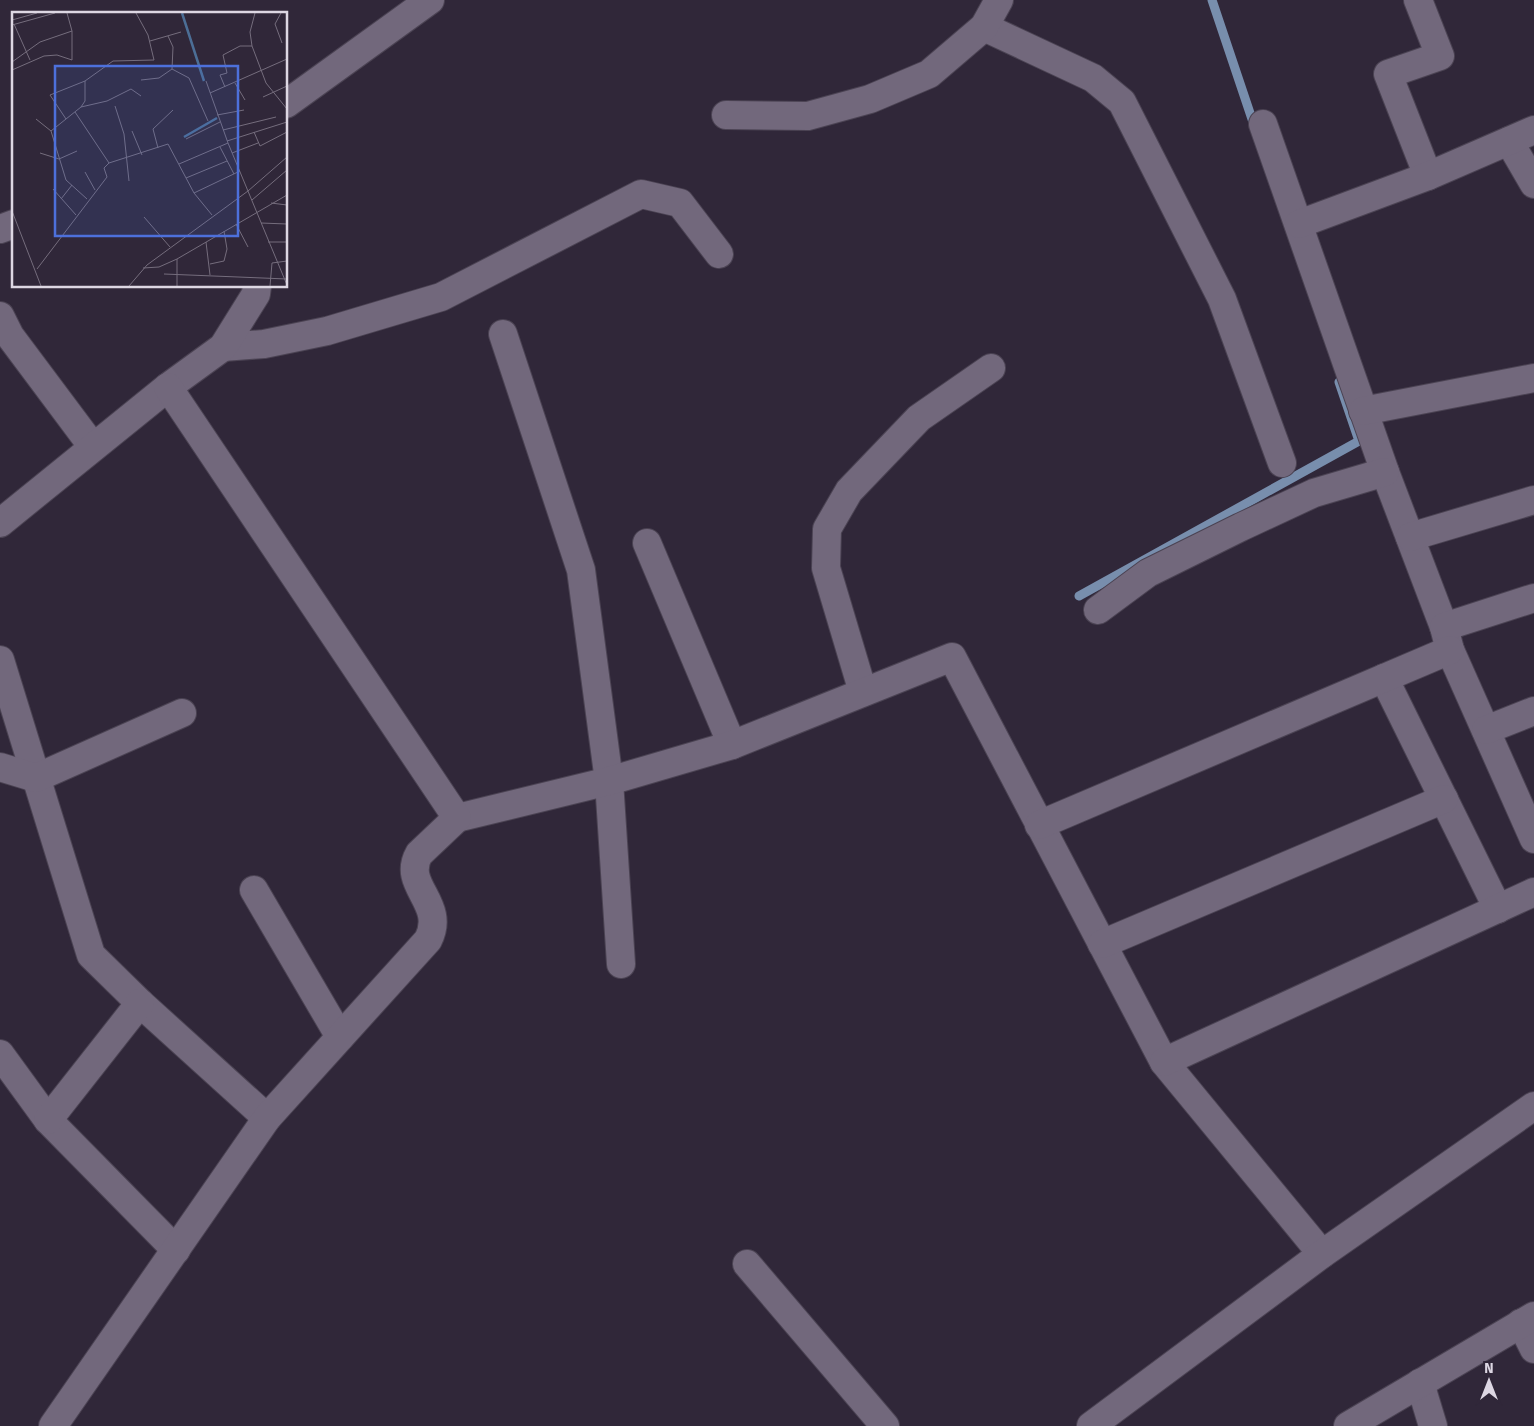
<svg xmlns="http://www.w3.org/2000/svg" width="1534" height="1426" font-family="'Fira Sans',sans-serif">
<rect width="100%" height="100%" fill="#302739"/>
<g fill="none" stroke-linecap="round" stroke-linejoin="round">
<g stroke="#788ead" stroke-width="9">
<polyline points="1212,0 1255,128"/>
<polyline points="1079,596 1359,441 1339,382"/>
</g>
<g stroke="#4b4353" stroke-width="30">
<g id="minor">
<polyline points="1418,0 1440,56 1388,74 1428,176"/>
<polyline points="984,27 1093,78 1122,102 1222,299 1282,463"/>
<polyline points="286,104 430,0"/>
<polyline points="726,115 808,116 870,99 929,74 984,27 999,0"/>
<polyline points="1263,124 1385,472 1444,627 1450,650 1534,839"/>
<polyline points="1509,141 1534,184"/>
<polyline points="1299,224 1428,176 1534,130"/>
<polyline points="0,229 14,224"/>
<polyline points="0,316 10,336 93,447"/>
<polyline points="503,334 581,570 609,781 621,964"/>
<polyline points="223,347 264,344 327,331 441,297 641,194 680,203 719,254"/>
<polyline points="1363,411 1534,378"/>
<polyline points="0,523 168,387 223,347 256,294 257,286"/>
<polyline points="1410,537 1534,500"/>
<polyline points="647,543 732,745"/>
<polyline points="1098,610 1148,573 1241,527 1314,493 1385,472"/>
<polyline points="1444,627 1534,598"/>
<polyline points="0,660 91,955 140,1003 267,1118"/>
<polyline points="1384,678 1498,909"/>
<polyline points="863,692 826,568 827,529 849,491 919,418 991,368"/>
<polyline points="1486,730 1534,711"/>
<polyline points="0,767 36,778 182,713"/>
<polyline points="457,818 609,781 732,745 952,657 1164,1062 1322,1254"/>
<polyline points="1039,825 1450,650"/>
<polyline points="254,890 340,1037"/>
<polyline points="1102,944 1444,799"/>
<polyline points="0,1054 48,1120 176,1250"/>
<polyline points="1164,1062 1534,892"/>
<polyline points="48,1120 140,1003"/>
<polyline points="747,1264 885,1426"/>
<polyline points="1521,1323 1534,1349"/>
<polyline points="1420,1383 1433,1426"/>
<path d="M53 1426 267 1118 428 940C447 903 401 886 419 854L457 818 168 387"/>
<polyline points="1091,1426 1322,1254 1534,1106"/>
<polyline points="1348,1426 1534,1316"/>
</g>
</g>
<use href="#minor" stroke="#72687c" stroke-width="28"/>
</g>
<g transform="translate(12 12)">
<rect width="275" height="275" fill="#302739"/>
<path fill="none" stroke="#4c6e96" stroke-width="2.5" d="M170 1 192 69M172 125 205 106"/>
<path fill="none" stroke="#756d7d" stroke-width="1" d="M243 1 238 20 240 34 254 71 275 97M269 1 263 12 270 31M0 8 25 1M2 12 18 48M0 13 43 1M138 29 169 20M0 50 28 30 60 19M160 57 177 66 196 109M0 58 32 44 45 43 60 48V19L55 1M129 68 147 66 160 57 161 35 156 24M194 69 216 131 275 273M223 71 233 88M213 75 208 63 215 61 211 43 228 34H240M198 81 275 47M251 85 275 74M103 94 112 122 117 169M69 95 95 89 119 77 129 84M205 103 232 98M24 107 39 119 54 168 75 187M54 107 38 83 73 69 101 49 142 48 136 23 124 1M211 118 264 105M39 119 69 95 73 89V69M120 119 130 143M242 120 248 134 275 120M174 127 208 110M215 129 275 110M208 135 222 162M146 136 141 117 161 98M28 141 47 147 65 139M220 141 246 131M97 151 156 132 182 181 200 203M167 152 216 131M73 160 83 178M174 166 215 149M41 177 64 203M182 181 228 159M49 187 60 173M240 188 275 158M259 191 275 193M0 199 29 274M132 205 158 235M249 211 275 212M224 212 236 235M194 230 198 263M256 230H275M198 252 212 249 215 237 212 219M131 256 147 255 165 247 275 183M25 257 95 165 92 156 97 151 63 100M152 262 275 267M117 274 135 253 236 179 275 145M165 274V247M258 274 260 251 275 249"/>
<path fill="#4d70db" fill-opacity="0.15" stroke="#4d70db" stroke-width="2.5" d="M43 54H226V224H43Z"/>
<rect width="275" height="275" fill="none" stroke="#ddd7e3" stroke-width="2.5"/>
</g>
<g transform="translate(1489 1381)" stroke="#302739" stroke-width="4" paint-order="stroke">
<path d="M0-4L9 19L0 12L-9 19Z" fill="#ddd7e3"/>
<text y="-8" font-size="14" font-weight="bold" text-anchor="middle" fill="#ddd7e3">N</text>
</g>
</svg>
